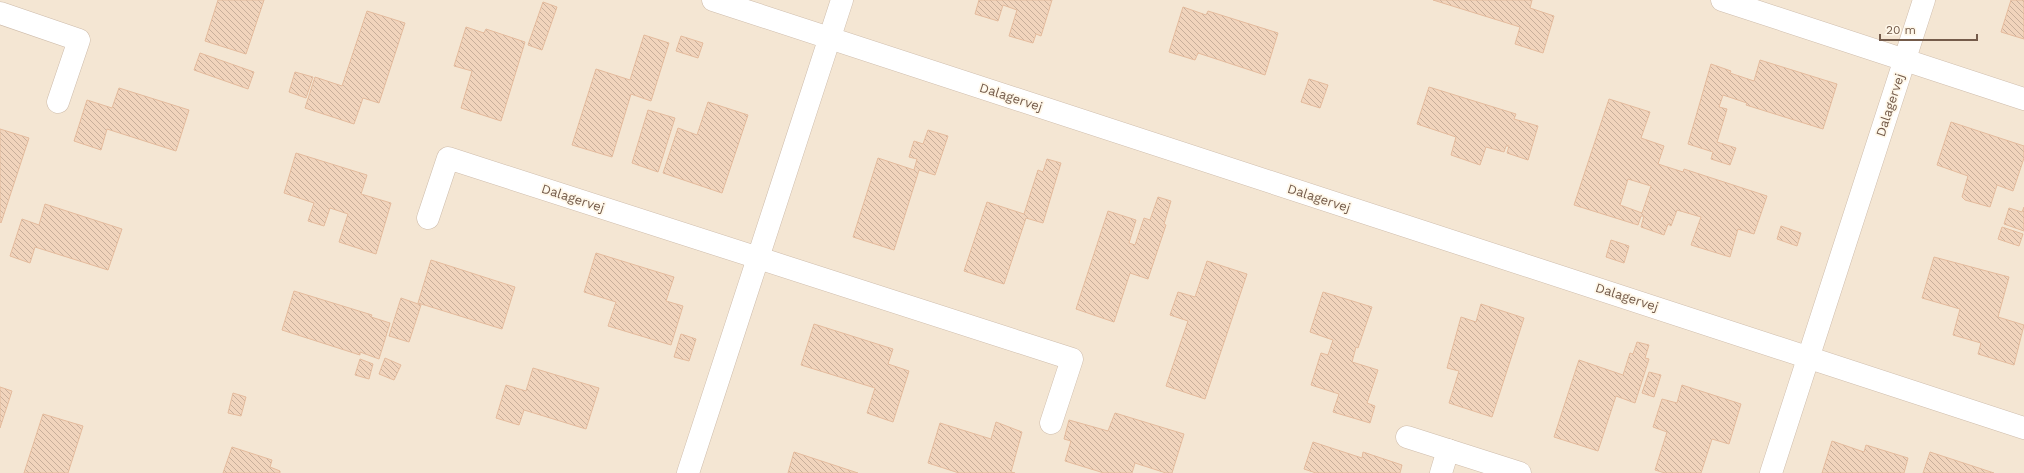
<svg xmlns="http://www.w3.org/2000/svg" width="2024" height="473" font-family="'Work Sans',sans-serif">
<defs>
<pattern id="building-back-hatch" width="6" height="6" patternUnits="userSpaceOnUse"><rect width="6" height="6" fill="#f1d4bc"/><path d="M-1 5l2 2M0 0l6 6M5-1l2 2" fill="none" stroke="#c8af9b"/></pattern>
</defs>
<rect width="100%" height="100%" fill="#fcf4e4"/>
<rect fill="#f4e6d3" x="0" y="0" width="2024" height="473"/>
<g fill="url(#building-back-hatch)" stroke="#e4bb9d" fill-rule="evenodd">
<polygon points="218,0 264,0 246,54 205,41"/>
<polygon points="979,0 1052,0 1041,36 1036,34 1033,43 1009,36 1017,10 1003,5 998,21 975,14"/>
<polygon points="1433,0 1532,0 1530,8 1554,16 1543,53 1515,44 1520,27"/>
<polygon points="2011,0 2024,0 2024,39 2001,32"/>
<polygon points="543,2 557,7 542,50 528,45"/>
<polygon points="1183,7 1206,15 1208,11 1278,33 1265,75 1198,53 1195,60 1169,52"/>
<polygon points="367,11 405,23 379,103 363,98 354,124 305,108 315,77 342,86"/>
<polygon points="466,27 484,33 486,29 525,42 501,121 461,108 472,71 454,66"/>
<polygon points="644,35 669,43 651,101 631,94 612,157 572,145 596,69 630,80"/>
<polygon points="681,36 703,43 698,58 676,51"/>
<polygon points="200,53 254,72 248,89 194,70"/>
<polygon points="1760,60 1837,84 1823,129 1746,105 1747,103 1723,95 1719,107 1727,109 1717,142 1736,148 1730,165 1711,159 1713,152 1688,144 1711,64 1731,71 1730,73 1754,81"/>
<polygon points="295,72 313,77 306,98 289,92"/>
<polygon points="1309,79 1328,85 1320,108 1301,102"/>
<polygon points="1429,87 1516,114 1514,119 1538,126 1528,160 1507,153 1509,146 1506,146 1504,152 1486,147 1480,165 1451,155 1456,137 1417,124"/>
<polygon points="119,88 189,110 176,151 107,129 101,150 74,141 87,100 112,108"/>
<path d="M1609 99 1650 112 1641 138 1664 146 1658 164 1683 172 1684 169 1767 196 1754 234 1738 229 1730 257 1691 245 1701 217 1677 210 1671 226 1668 224 1664 235 1641 227 1644 216H1641L1638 225 1574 205ZM1628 179 1651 186 1642 213 1620 205Z"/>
<polygon points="708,102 748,115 722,193 663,173 678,128 697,135"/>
<polygon points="648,110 675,118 658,172 632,163"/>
<polygon points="1951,122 2024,146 2024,158 2013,191 1997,185 1990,207 1965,200 1962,197 1968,176 1937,165"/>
<polygon points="0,129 29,138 1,223 0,222"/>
<polygon points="928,130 948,136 935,175 919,170 894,250 853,237 878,158 914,170 917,159 909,157 914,141 923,144"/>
<polygon points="296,153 367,175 361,194 391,203 376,254 339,242 348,214 330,208 324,226 308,221 314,203 284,193"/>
<polygon points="1047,159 1061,163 1043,223 1026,218 1004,284 964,271 987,202 1024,214 1038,170 1043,172"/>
<polygon points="1158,197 1171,201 1164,224 1166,225 1148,279 1130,273 1114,322 1076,309 1108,211 1136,220 1129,243 1135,245 1144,218 1150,220"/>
<polygon points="45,204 122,229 108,270 35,247 30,263 10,256 22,219 39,225"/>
<polygon points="2024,207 2024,231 2004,224 2009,208 2022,212"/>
<polygon points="1781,226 1801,233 1797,246 1777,239"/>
<polygon points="2002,227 2023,234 2019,246 1998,239"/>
<polygon points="1611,240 1629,246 1624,263 1606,257"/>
<polygon points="596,253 674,277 666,301 683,306 671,345 608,326 616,302 584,292"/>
<polygon points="1934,257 2009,277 1998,317 2024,325 2014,365 1978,354 1981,343 1953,335 1960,309 1922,298"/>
<polygon points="431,260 515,287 502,329 418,303"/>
<polygon points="1207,261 1247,274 1205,399 1166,386 1188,321 1170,315 1178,292 1195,297"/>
<polygon points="294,291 372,315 371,317 390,323 379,359 360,352 360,355 282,330"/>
<polygon points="1323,292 1372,307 1358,348 1356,347 1352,362 1378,370 1367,403 1375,406 1370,423 1333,412 1339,394 1311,385 1321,353 1328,355 1333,340 1310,332"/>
<polygon points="401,298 421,305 409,342 389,336"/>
<polygon points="1481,304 1524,318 1492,417 1449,403 1459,371 1447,368 1461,317 1476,322"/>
<polygon points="814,324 893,349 888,364 909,371 893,422 867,413 875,388 801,365"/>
<polygon points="681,334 696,339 689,361 674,357"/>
<polygon points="1637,342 1649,345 1645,358 1649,359 1635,403 1616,396 1598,451 1554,437 1579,360 1623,375 1630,353 1633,354"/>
<polygon points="385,358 401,365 394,380 379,374"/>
<polygon points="360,359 373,364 369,379 355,375"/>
<polygon points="533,368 599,388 586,429 524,410 519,425 496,418 506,385 526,391"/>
<polygon points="1649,372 1661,375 1654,397 1642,393"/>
<polygon points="1682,385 1741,404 1729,444 1712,439 1701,473 1665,473 1655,470 1667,432 1653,427 1662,399 1677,403"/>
<polygon points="0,387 12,391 0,428"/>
<polygon points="233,393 246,397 241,416 228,413"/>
<polygon points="1115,413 1184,434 1172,473 1166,473 1135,463 1132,473 1104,473 1065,461 1071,441 1064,439 1069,420 1108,431"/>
<polygon points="43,414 83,426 68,473 24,473"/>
<polygon points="996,422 1022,432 1011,472 1015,473 959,473 928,463 940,423 991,439"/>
<polygon points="1832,441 1864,452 1866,445 1908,458 1904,473 1822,473"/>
<polygon points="1313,442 1362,458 1363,452 1402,465 1400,473 1316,473 1304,469"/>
<polygon points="232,447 272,460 270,467 280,471 280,473 223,473"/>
<polygon points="794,452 858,473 788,473"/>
<polygon points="1930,452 1994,473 1923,473"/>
</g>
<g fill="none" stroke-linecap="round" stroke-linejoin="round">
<g stroke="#cebcab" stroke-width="23">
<g id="minor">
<polyline points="713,0 2024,428"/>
<polyline points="1722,0 2024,99"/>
<polyline points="0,13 79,40 58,102"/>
<polyline points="428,218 448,158 1072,359 1051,423"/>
<polyline points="1407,437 1520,473"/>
<polyline points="688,473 842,0"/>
<polyline points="1441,473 1448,450"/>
<polyline points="1771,473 1924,0"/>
</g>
</g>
<use href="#minor" stroke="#fff" stroke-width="22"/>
</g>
<g text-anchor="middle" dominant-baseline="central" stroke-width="3.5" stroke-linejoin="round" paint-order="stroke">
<g font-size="13" fill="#745b4a" stroke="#fff8ea">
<text transform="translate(1011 97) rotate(18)">Dalagervej</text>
<text transform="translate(1890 105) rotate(-72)">Dalagervej</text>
<text transform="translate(573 198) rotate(18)">Dalagervej</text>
<text transform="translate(1319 198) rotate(18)">Dalagervej</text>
<text transform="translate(1627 297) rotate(18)">Dalagervej</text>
</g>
</g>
<path d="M1880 34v6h97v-6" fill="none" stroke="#745b4a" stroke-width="2"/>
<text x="1886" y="34" font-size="12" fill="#745b4a" stroke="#fff8ea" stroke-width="3" paint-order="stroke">20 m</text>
</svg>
